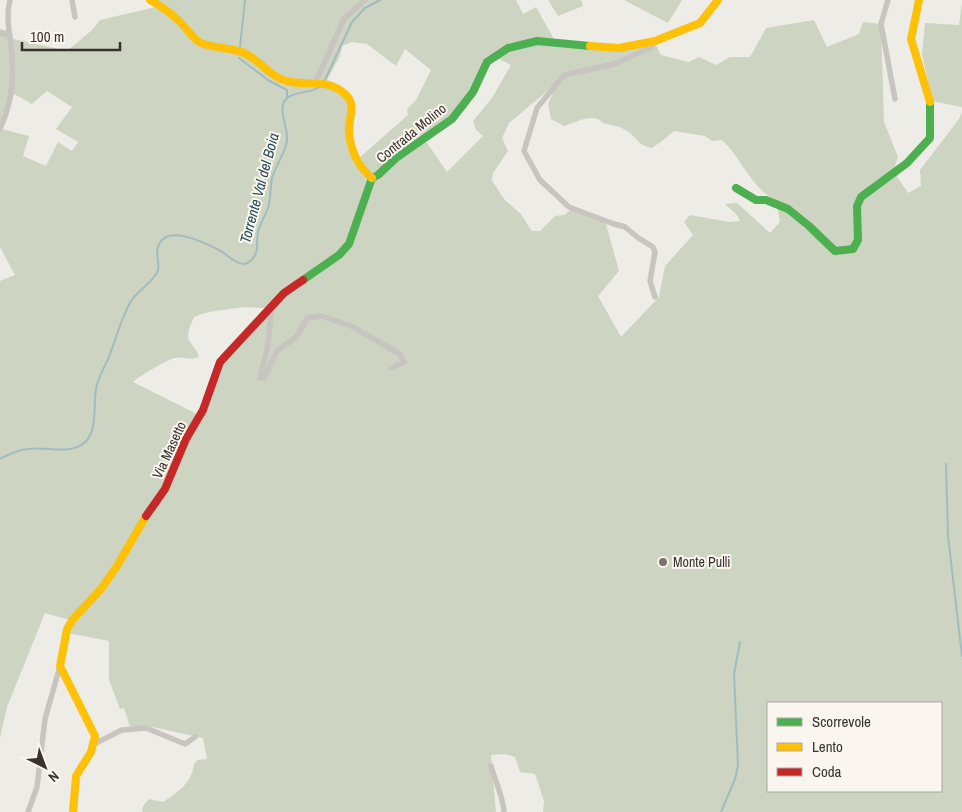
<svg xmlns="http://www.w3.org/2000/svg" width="962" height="812" font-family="'Archivo Narrow',sans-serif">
<rect width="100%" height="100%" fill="#eeece6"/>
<g fill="#cdd4c1" fill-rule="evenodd">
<path d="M150 0H516L523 14 536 7 555 41 606 48 654 41 661 55 689 62 699 57 716 65 730 57H750L766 28 814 20 827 47 859 34 863 22 881 24 884 122 898 157 893 171 908 193 921 186 920 170 959 119 962 112V812H543L544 801 535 774 520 772 515 757 505 754 491 755 496 812H142L143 806 149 799 163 802C178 792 192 783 194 764L198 760 207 759 203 738 148 726 130 727 124 708 120 709 109 680V641L68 633 73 621 45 613 7 707 0 738V281L15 275 0 247V29L9 31 10 38 67 51 92 30 100 20 160 6ZM352 42 367 44 396 66 405 49 431 70 416 100 407 109 408 115 358 159 349 129 354 108 347 95 325 84 340 56 342 46ZM495 57 511 65 492 98 473 121 476 130 483 136 447 172 425 140 471 97 484 69ZM552 87 553 93 548 104 551 119 564 126C574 123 587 115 598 119 602 121 600 122 604 123 613 126 622 126 630 133 639 141 639 145 652 148L662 141 674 131 705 136 712 141 722 140C741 157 752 190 776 200L780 222 770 233 737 203 725 204 737 215 740 221 729 222 690 215 684 222 693 235 665 266 659 297 621 337 598 296 619 271 606 224 575 207 564 215 555 216 540 231H532C528 226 524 218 521 214 516 210 511 205 506 201 503 198 496 186 492 181L493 173 508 151 502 138 509 123ZM47 91 72 107 56 129 78 142 72 151 58 142 46 166 23 156 29 136 2 129 14 94 32 104ZM244 307 266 308 221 362 199 415 133 382C138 377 168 359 175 358 183 356 190 361 199 357 197 350 194 348 190 342 185 335 191 325 194 317 209 310 227 310 244 307ZM768 703H941V791H768Z"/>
<polygon points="548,0 581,0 583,6 558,16"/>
<polygon points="624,0 682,0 668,23"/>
<polygon points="962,3 962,107 932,101 922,54 925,23 959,25"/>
</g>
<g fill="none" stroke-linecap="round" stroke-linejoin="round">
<g stroke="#a3bbbe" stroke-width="2">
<polyline points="240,47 245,0"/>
<polyline points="239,58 268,80 287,90 287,98"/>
<polyline points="324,82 352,22 365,8 380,0"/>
<path d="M0 459C9 454 18 450 28 449 45 446 70 455 84 443 98 432 93 405 96 389 98 376 106 366 110 354 117 336 121 318 131 301 138 290 155 281 158 270 160 261 154 253 159 244 170 224 207 244 221 251 227 255 235 264 244 264 249 263 253 259 255 255 259 248 256 239 258 232 260 224 265 216 268 208 271 198 270 187 272 178 276 164 286 153 287 139 288 127 277 109 286 99 293 91 310 94 321 86"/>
<polyline points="946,464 948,536 962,656"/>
<polyline points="721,812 735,779 738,765 734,674 740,642"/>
</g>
<g stroke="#c8c4bf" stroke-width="5.5">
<polyline points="72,0 75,17"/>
<polyline points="888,0 881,24 895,99"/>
<polyline points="0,33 10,35"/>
<polyline points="655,41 650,48 614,64 564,75 537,108 524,151 540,180 569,207 611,223 625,227 637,237 653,247 655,252 650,281 655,297"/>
<polyline points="316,81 344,19 365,0"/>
<path d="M0 129C11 106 14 82 12 57 11 38 5 19 10 0"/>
<polyline points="272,306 268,345 260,378 264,378 277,351 297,336 307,318 321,316 351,326 400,354 404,362 391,368"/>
<polyline points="94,744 122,730 146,728 185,744 195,737"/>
<path d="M491 766C495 781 503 796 504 812"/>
<polyline points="28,812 37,787 45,719 60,666"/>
</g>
<g stroke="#4caf50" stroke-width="8">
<polyline points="372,178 378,175 396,158 452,119 473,92 487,62 508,48 537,41 590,46"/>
<polyline points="736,188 756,200 766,200 788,209 809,226 835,251 853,249 858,240 857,206 861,197 907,163 930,138 930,102"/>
<polyline points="303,280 339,255 349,244 372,178"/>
</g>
<g stroke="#ffc107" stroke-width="8">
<path d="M150 0C161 6 172 14 181 23 187 29 192 37 199 42 213 49 230 47 244 53 258 59 267 73 281 79 303 89 325 75 346 95 357 105 348 119 349 131 350 149 358 167 372 178"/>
<polyline points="919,0 911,39 930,102"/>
<polyline points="590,46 619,48 655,41 700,23 718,0"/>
<polyline points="73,812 76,776 91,752 95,736 60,666 67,629 73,619 101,589 117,566 146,516"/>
</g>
<polyline stroke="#c62828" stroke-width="8" points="146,516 165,489 186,439 203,410 220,362 284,293 303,280"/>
</g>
<circle fill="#78736d" stroke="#faf6ef" stroke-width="2" cx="663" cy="562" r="5"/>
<g text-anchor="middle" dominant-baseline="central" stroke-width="4" stroke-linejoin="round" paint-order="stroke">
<g font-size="14" fill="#39322c" stroke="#faf6ef">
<text transform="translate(411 133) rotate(-39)">Contrada Molino</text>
<text transform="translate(169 450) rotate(-65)">Via Masetto</text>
</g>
<g font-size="14" fill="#39322c" stroke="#faf6ef" text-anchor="start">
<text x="673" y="562">Monte Pulli</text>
</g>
<g font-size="15" font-style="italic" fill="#254d58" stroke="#faf6ef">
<text transform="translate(259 188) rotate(-75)">Torrente Val del Boia</text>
</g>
</g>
<rect x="767" y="702" width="175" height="90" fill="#faf6ef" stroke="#ada8a1"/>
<rect x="777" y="718" width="25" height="8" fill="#4caf50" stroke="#ada8a1"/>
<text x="812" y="727" font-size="15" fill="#39322c">Scorrevole</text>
<rect x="777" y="743" width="25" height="8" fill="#ffc107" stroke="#ada8a1"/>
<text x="812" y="752" font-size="15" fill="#39322c">Lento</text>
<rect x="777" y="768" width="25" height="8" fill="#c62828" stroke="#ada8a1"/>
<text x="812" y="777" font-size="15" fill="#39322c">Coda</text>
<g transform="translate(45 767) rotate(138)" stroke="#faf6ef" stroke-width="4" paint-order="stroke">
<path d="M0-4L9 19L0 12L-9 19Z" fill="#39322c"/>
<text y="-8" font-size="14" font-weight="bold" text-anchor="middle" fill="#39322c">N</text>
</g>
<path d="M22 42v8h98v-8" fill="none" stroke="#39322c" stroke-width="2.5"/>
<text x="30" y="42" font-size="15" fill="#39322c" stroke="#faf6ef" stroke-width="4" paint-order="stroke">100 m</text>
</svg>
